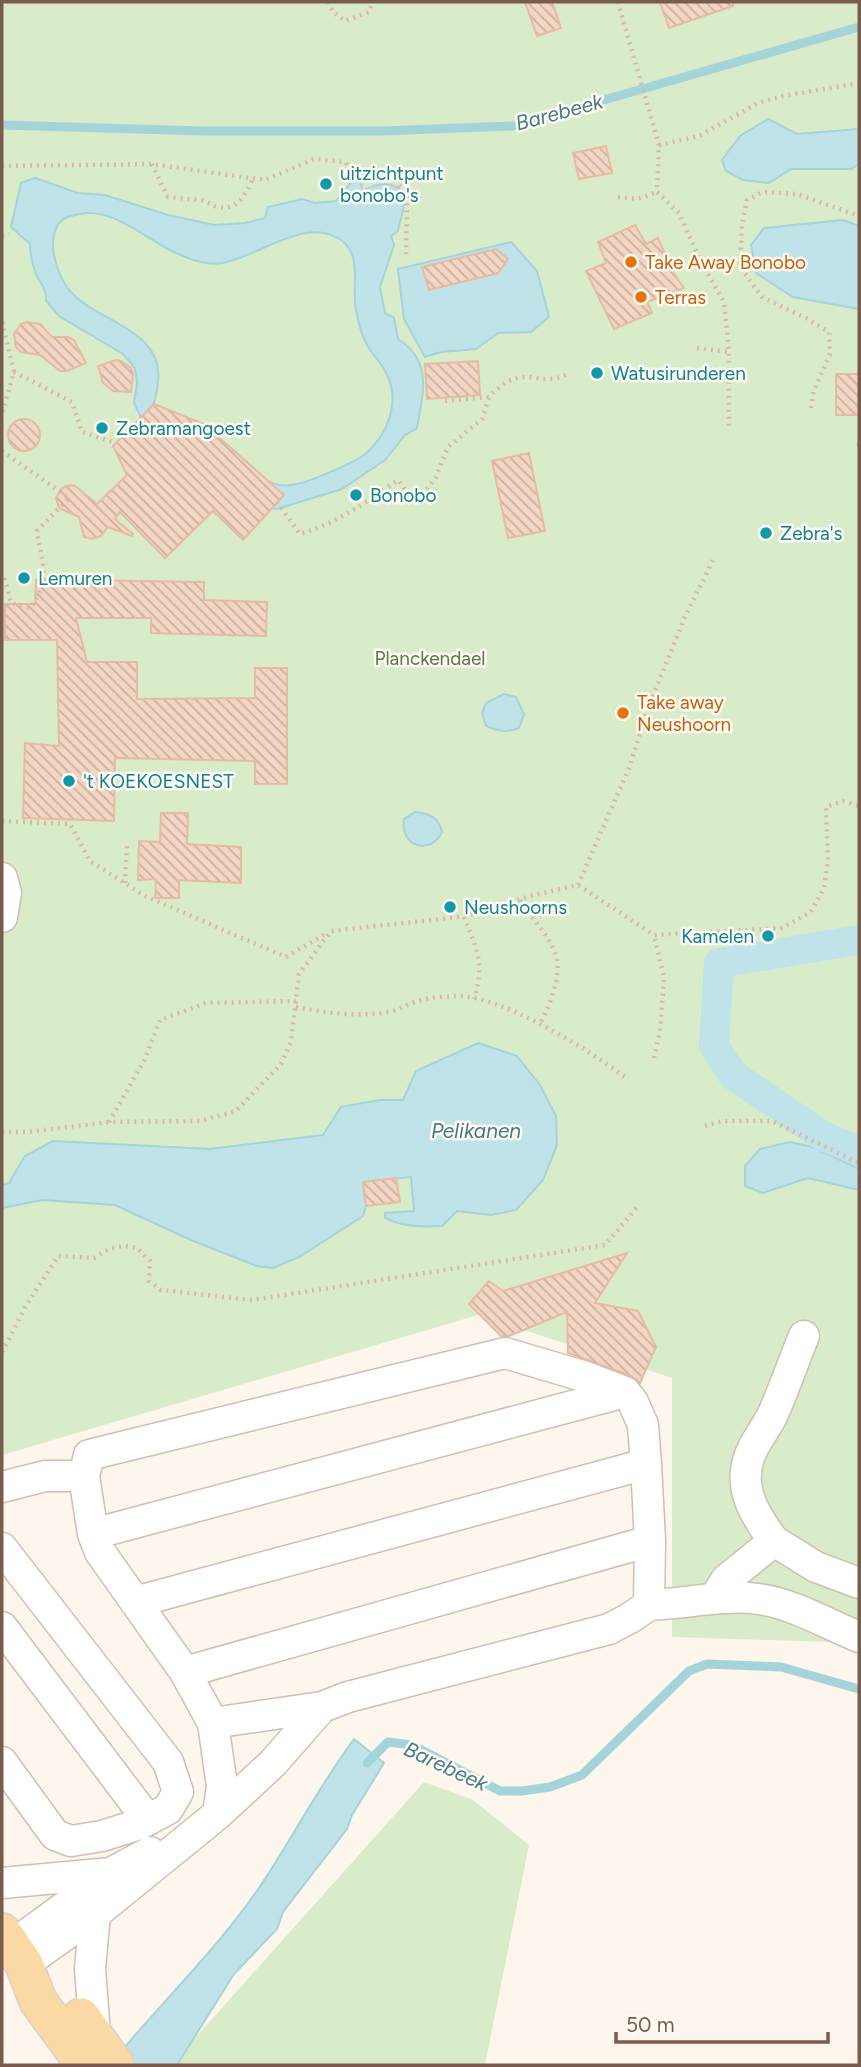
<svg xmlns="http://www.w3.org/2000/svg" width="861" height="2067" viewBox="0 0 861 2067" font-family="Figtree,sans-serif">
<defs>
<pattern id="building-back-hatch" width="6" height="6" patternUnits="userSpaceOnUse" patternTransform="scale(1.75)"><rect width="6" height="6" fill="#f3d5c3"/><path d="M-1 5l2 2M0 0l6 6M5-1l2 2" fill="none" stroke="#cab0a1"/></pattern>
</defs>
<rect width="100%" height="100%" fill="#fdf6ec"/>
<path fill="#d8ecc9" d="M2,2H859V1649L830,1642L672,1637V1378L478,1315L2,1455Z
M424,1782L473,1800L529,1845L485,2065H177L187,2047Z"/>
<path fill="#bfe3e8" stroke="#a5d3da" stroke-width="2" d="M768,119L797,134L859,129V164L851,169H791L769,183L743,180L726,171L722,160L740,136Z
M35,178L78,193L105,195L168,215L214,225L245,223L265,218L268,207L302,199L315,203L336,201L354,179L360,181L363,191C376,183 403,178 404,202C404,211 399,222 398,231L391,236L394,245L380,287L385,313L394,318L398,339C433,361 423,393 417,428L405,435L385,460L342,489L277,509L243,505L265,480C269,481 275,485 280,485C296,488 321,476 335,470C344,466 356,461 364,455C388,435 402,400 385,371C380,361 372,354 367,345C361,334 358,321 356,310C351,287 363,256 341,240C306,215 259,257 222,263C206,266 190,259 176,253C146,240 111,204 75,215C70,216 65,217 61,221C52,230 52,243 54,255C57,269 62,283 72,293C100,323 164,330 158,382C156,402 155,405 141,418L134,403L137,383L135,368L123,354L59,316L46,301C47,289 41,285 36,274C32,264 30,255 30,244L11,227L21,183Z
M843,220L859,226V309L793,297L756,273L751,245L764,228Z
M511,242L537,271L549,317L531,332L498,333L476,349L441,352L425,357L404,319L398,269Z
M504,694L516,697L524,714L519,728C507,733 498,731 486,726L482,713L486,703Z
M415,812C430,814 438,816 442,832C431,855 400,848 404,819Z
M478,1043L517,1056L540,1085L556,1116L557,1145L543,1180L516,1210L491,1215L457,1211L442,1226C421,1227 404,1227 385,1218V1213L414,1211L411,1177L363,1182L366,1206L363,1216L299,1257L273,1268L257,1266L191,1240L115,1205L42,1200L2,1208V1185L9,1183L25,1156L53,1141L210,1149L323,1135L341,1107L380,1100H403L416,1071Z
M790,1142L813,1147L859,1169V1190L808,1178L763,1193L745,1186V1166L760,1149Z
M354,1739L384,1763L352,1815L347,1829L283,1912L277,1929L234,1974L177,2065H136L124,2048C169,1995 220,1945 259,1888C292,1839 319,1786 354,1739Z"/>
<g fill="none" stroke-linecap="round" stroke-linejoin="round">
<path stroke="#a5d3da" stroke-width="9" d="M2,125L203,131H382L513,126L859,27
M367,1763L388,1742L412,1745L500,1791H522L550,1787L582,1775L689,1671L707,1664L781,1667L859,1689"/>
<path stroke="#bfe3e8" stroke-width="30" d="M859,940L719,963L714,1046L733,1075L823,1136L859,1151"/>
</g>
<path fill="url(#building-back-hatch)" stroke="#e6bba3" stroke-width="2" d="M525,2H552L561,28L537,36Z
M660,2H733V6L669,28Z
M606,146L612,173L579,179L573,153Z
M635,225L646,244L658,238L674,274L684,288L647,302L652,313L614,329L586,271L606,263L598,242Z
M496,249L508,259L498,273L429,290L422,267Z
M27,322L40,324L52,337H68L74,340L86,363L67,371H60L40,355L21,352L16,347L14,334L21,324Z
M116,360L121,361L131,368L133,374L131,392L113,391L103,383L98,366Z
M478,361L480,395L427,399L425,364Z
M836,374H859V415H836Z
M154,404L204,424L284,495L243,540L213,511L165,558L120,512L115,519L133,534L132,536L108,527L101,536L92,539L84,537L79,517L59,508L56,498L61,489L66,486L74,485L97,504L127,475L113,446Z
M8 435a16 16 0 1 1 32 0a16 16 0 1 1-32 0Z
M529,453L545,531L508,538L492,461Z
M65,577L66,580L204,582V600L267,602L266,636L151,633V618H76L87,662H137V699L255,698V668H287V784H255V761L115,758L114,821L23,818L25,743L59,746L57,640H5V604H35L36,580H57V578Z
M161,813H188L187,844L241,847V883L179,880V898H155L156,879L138,880L139,841L160,842Z
M396,1178L400,1202L366,1206L363,1182Z
M627,1253L595,1303L638,1311L656,1347L640,1383L631,1376L568,1353L567,1312L509,1336H501L469,1304L489,1281L503,1291Z"/>
<g fill="none" stroke-linecap="round" stroke-linejoin="round">
<g stroke="#d1beb0" stroke-width="33">
<path id="minor" d="M2,878L6,893L2,917
M2,1487L45,1476H84
M93,1534L625,1392
M774,1541C753,1513 735,1484 753,1448C759,1437 766,1427 772,1416C784,1390 793,1362 804,1336
M2,1548L168,1762L178,1792L168,1809L140,1824L102,1836L71,1841L55,1835L2,1762
M714,1599L726,1580L774,1541L816,1567L859,1583
M135,1602L646,1464
M649,1605C685,1604 722,1594 758,1599C792,1603 827,1624 859,1637
M2,1627L148,1820
M185,1672L650,1541
M213,1723L322,1707
M2,1883L111,1873
M11,1946L111,1873L150,1852
M24,1964L95,1914L218,1814L273,1763L322,1707L348,1697L609,1629L630,1618L649,1605L650,1541L646,1464L643,1425L633,1402L625,1392L586,1377L505,1353L89,1455L84,1476L93,1534L100,1552L185,1672L213,1723L222,1786L218,1814
M95,2035L90,1968L95,1914"/>
</g>
<g stroke="#dad1cd" stroke-width="40">
<path id="major" d="M2,1932L24,1964L38,2001L85,2065
M81,2017L115,2065"/>
</g>
<path stroke="#d9b8a5" stroke-width="4.5" stroke-dasharray="2 5" stroke-linecap="butt" d="M328,2L333,12L345,21L369,12L372,2
M618,2L659,145L657,192L679,213L701,262L724,302L729,352V427
M659,145L699,136L758,103L783,96L859,83
M152,164L167,196C179,199 190,199 201,200C207,201 211,205 217,207C238,211 246,194 253,178
M2,166L151,164L265,180L314,159L345,162C361,183 367,180 391,177L407,193L406,257
M618,197L638,199L657,192
M2,236L9,234
M2,322L14,372L2,413
M697,348L729,352
M14,372L72,402L82,432L116,443
M445,401L489,397C524,359 539,390 567,374
M811,408L814,390L830,354L829,332L806,318L762,297L740,267L742,224L747,200L763,192L797,194L859,216
M857,446L859,445
M2,451L69,498L37,531C41,563 53,578 30,608L11,603L4,576L2,575
M277,502L300,534C337,523 367,502 398,480L414,501L420,498L436,477L448,447L482,419L489,397
M2,821L70,824L90,861L145,896L286,957L327,933
M125,883L127,844
M578,885L629,768L648,708L684,619L715,556
M520,900C531,918 550,936 556,956C562,977 549,1007 539,1026
M464,917C477,949 485,964 474,999
M296,1007C326,1013 361,1018 392,1011C402,1009 411,1002 422,1000C431,997 443,997 454,996C498,993 591,1051 626,1078
M654,1058L660,1031L664,977L654,935
M109,1122L144,1061L160,1020L206,1003L296,1001
M705,1126L723,1121H772L859,1163
M2,1132H28L109,1122L200,1121L236,1111L281,1064L291,1042L299,974L331,931L467,916L534,895L578,885L654,935L782,928L811,912L824,888L828,861L826,807L843,801L859,806
M2,1352L26,1306L58,1256L94,1258L109,1249L125,1246L137,1248L150,1261L149,1281L161,1290L252,1300L605,1245L639,1205"/>
<use href="#minor" stroke="#fff" stroke-width="30"/>
<use href="#major" stroke="#fbd9a5" stroke-width="37"/>
</g>
<g fill="#0f9aa8" stroke="#fffaf3" stroke-width="2.5">
<circle cx="326" cy="184" r="7"/>
<circle cx="597" cy="373" r="7"/>
<circle cx="102" cy="428" r="7"/>
<circle cx="356" cy="495" r="7"/>
<circle cx="766" cy="533" r="7"/>
<circle cx="24" cy="578" r="7"/>
<circle cx="69" cy="781" r="7"/>
<circle cx="450" cy="907" r="7"/>
<circle cx="768" cy="936" r="7"/>
</g>
<g fill="#e8710a" stroke="#fffaf3" stroke-width="2.5">
<circle cx="631" cy="262" r="7"/>
<circle cx="641" cy="297" r="7"/>
<circle cx="623" cy="713" r="7"/>
</g>
<g text-anchor="middle" dominant-baseline="central" stroke-width="5" stroke-linejoin="round" paint-order="stroke">
<g font-size="19" fill="#0d838f" stroke="#fffaf3" text-anchor="start">
<text x="340" y="173">uitzichtpunt<tspan x="340" dy="22">bonobo's</tspan></text>
<text x="611" y="373">Watusirunderen</text>
<text x="116" y="428">Zebramangoest</text>
<text x="370" y="495">Bonobo</text>
<text x="780" y="533">Zebra's</text>
<text x="38" y="578">Lemuren</text>
<text x="83" y="781">'t KOEKOESNEST</text>
<text x="464" y="907">Neushoorns</text>
<text x="754" y="936" text-anchor="end">Kamelen</text>
</g>
<g font-size="19" fill="#c56008" stroke="#fffaf3" text-anchor="start">
<text x="645" y="262">Take Away Bonobo</text>
<text x="655" y="297">Terras</text>
<text x="637" y="702">Take away<tspan x="637" dy="22">Neushoorn</tspan></text>
</g>
<g font-size="19" fill="#537a41" stroke="#fffaf3">
<text x="430" y="658">Planckendael</text>
</g>
<g font-size="21" font-style="italic" fill="#437c86" stroke="#fffaf3">
<text transform="translate(559 112) rotate(-15)">Barebeek</text>
<text x="476" y="1130">Pelikanen</text>
<text transform="translate(446 1766) rotate(25)">Barebeek</text>
</g>
</g>
<rect width="861" height="2067" fill="none" stroke="#7a5c4d" stroke-width="7"/>
<path d="M616 2032v10h212v-10" fill="none" stroke="#7a5c4d" stroke-width="3.5"/>
<text x="626" y="2032" font-size="21" fill="#7a5c4d" stroke="#fffaf3" stroke-width="5" paint-order="stroke">50 m</text>
</svg>
